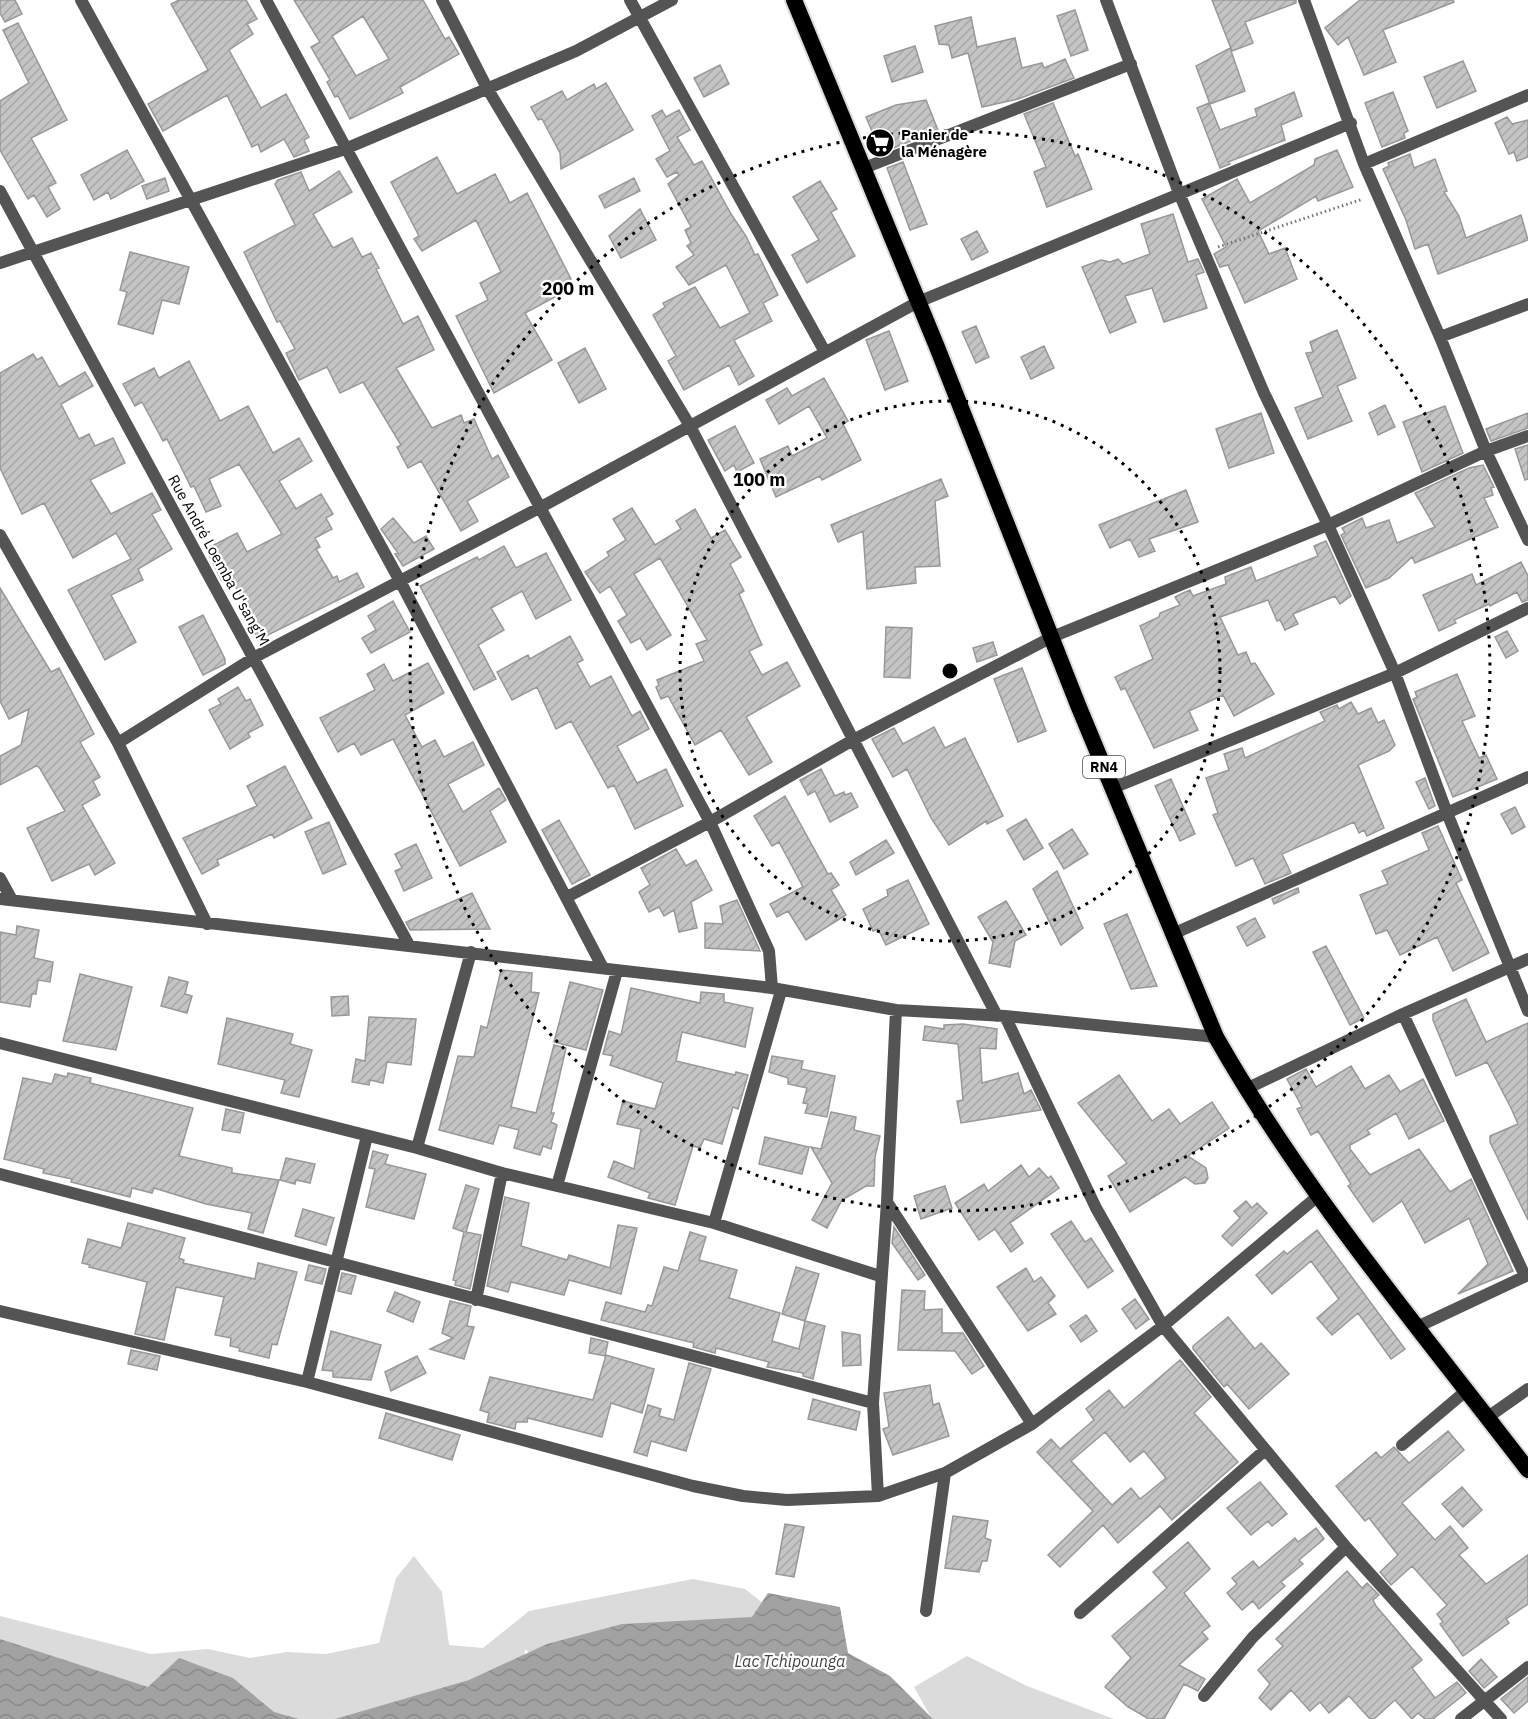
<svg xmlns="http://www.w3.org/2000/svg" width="1528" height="1719" viewBox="0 0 1528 1719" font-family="'IBM Plex Sans',sans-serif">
<defs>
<pattern id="water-waves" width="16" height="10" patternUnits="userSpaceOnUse" patternTransform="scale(1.5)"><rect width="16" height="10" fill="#a2a2a2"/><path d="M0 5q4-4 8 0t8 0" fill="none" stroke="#8a8a8a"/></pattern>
<pattern id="building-hatch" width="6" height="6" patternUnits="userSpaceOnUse" patternTransform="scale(1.5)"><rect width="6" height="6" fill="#c4c4c4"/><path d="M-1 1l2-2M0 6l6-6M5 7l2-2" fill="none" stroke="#a7a7a7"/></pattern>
</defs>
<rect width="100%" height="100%" fill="#fff"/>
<path fill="#dbdbdb" d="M414,1556L442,1592L449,1645L483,1648L529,1611L693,1579L745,1589L768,1607L759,1632L622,1633L604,1629L552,1673L525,1649L523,1671L391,1719H264L149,1700L0,1657V1616L151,1654L208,1649L250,1658L287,1652L326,1654L379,1643L396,1578Z
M967,1656L1027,1686L1114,1719H932L914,1687Z"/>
<path fill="url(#water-waves)" d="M768,1593L840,1607L848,1653L890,1676L933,1719H335L469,1680L547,1644L622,1624L752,1617Z
M0,1639L148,1687L179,1658L233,1678L274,1712L299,1719H0Z"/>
<path fill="url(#building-hatch)" stroke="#989898" stroke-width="1.5" fill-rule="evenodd" d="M0,0H15L22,14L5,22L0,13Z
M179,0H246L257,19L247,24L253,34L229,50L261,108L286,94L309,137L304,140L309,151L294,157L284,139L261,152L258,144L252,147L227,95L163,131L148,104L208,70L171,4Z
M294,0H423L445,39L449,37L459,54L400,87L403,93L350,119L338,96L335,97L327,82L330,80L311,47L320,42ZM363,16L389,59L356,76L332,36Z
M1212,0H1296V3L1245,22L1253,43L1232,51Z
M1360,0H1453L1454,2L1383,30L1396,62L1364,75L1348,37L1338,45L1325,28Z
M1075,10L1088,50L1071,56L1057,16Z
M971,17L977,47L1015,38L1022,68L1042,63L1044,68L1065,59L1074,78L1018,99L982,107L968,53L952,58L949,45L939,44L935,26Z
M18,23L67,120L31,138L56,183L48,187L60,209L47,217L34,195L28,199L0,150V101L29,83L3,30Z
M915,46L923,72L892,82L884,56Z
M1230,48L1245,91L1210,104L1196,66Z
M1463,61L1476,91L1437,108L1424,77Z
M720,65L729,84L704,97L694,78Z
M606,83L633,130L561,169L560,153L542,119L538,120L531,107L562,91L567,100L594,84L596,89Z
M1294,92L1302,116L1281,125L1285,140L1228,162L1230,164L1220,168L1197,108L1209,103L1220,130L1257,116L1255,109Z
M1393,92L1408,131L1404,133L1405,138L1382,147L1365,103Z
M926,100L938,130L881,153L866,117L896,105Z
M1053,103L1075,156L1078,154L1092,189L1047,207L1034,172L1046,167L1024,114Z
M662,110L666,117L679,110L690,130L677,137L694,165L702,161L731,214L746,236L755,255L758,254L778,295L763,303L772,321L734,340L754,376L739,385L729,365L684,390L668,361L676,356L653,315L665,307L663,303L695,287L720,328L750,313L726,265L689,285L676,267L694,255L687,246L691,243L685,230L691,227L668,184L679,175L677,172L667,177L656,159L670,151L652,116Z
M1507,117L1512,124L1528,120V157L1517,161L1514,152L1509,154L1495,123Z
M127,150L144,181L111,199L108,192L94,200L81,175Z
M1337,150L1353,187L1318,201L1316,196L1258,231L1269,254L1285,248L1297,279L1245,303L1228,265L1220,267L1214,254L1226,247L1202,199L1237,179L1250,203L1314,165L1315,159Z
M1410,154L1414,168L1435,159L1447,191L1444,192L1459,216L1466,238L1521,215L1528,240L1438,274L1428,244L1415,249L1406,220L1383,169L1389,166L1388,163Z
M437,157L457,194L495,174L510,203L527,193L571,279L566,282L570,289L525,313L552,360L494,393L456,316L488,300L480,283L501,272L476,220L422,251L414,239L419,236L391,182Z
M903,162L927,224L910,230L887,168Z
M339,171L352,192L313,214L333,248L352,238L362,257L371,253L379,268L376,269L403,324L418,316L434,350L396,368L432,428L461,415L464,423L474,419L492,459L498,455L509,477L467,501L478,521L461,531L421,461L408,468L397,447L401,445L363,382L340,393L327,367L299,380L286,353L295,349L280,321L277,322L244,252L295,225L275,184L278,180L301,172L309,191Z
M165,178L169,191L147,199L142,186Z
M634,178L640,191L605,208L599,196Z
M820,181L837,209L831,212L855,256L807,283L792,255L819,240L793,197Z
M640,209L656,240L621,258L609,236Z
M1173,214L1188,262L1198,259L1204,272L1196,275L1207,308L1164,322L1152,288L1125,296L1136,322L1110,333L1082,267L1101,260L1110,262L1118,259L1123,264L1150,254L1141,224Z
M977,231L988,252L972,260L961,239Z
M130,252L189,267L179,304L162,300L153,334L118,324L127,292L120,290Z
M976,326L989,357L976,363L962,332Z
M1337,330L1356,378L1337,386L1352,421L1308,439L1295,408L1323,397L1306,353L1313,352L1310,342Z
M889,331L908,381L885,390L866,340Z
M1044,346L1054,368L1031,379L1021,357Z
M585,348L606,389L579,403L558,363Z
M33,354L37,360L42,357L59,387L85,372L93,386L61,404L79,439L89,434L95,446L113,438L125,463L90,480L111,514L152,493L161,510L152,514L172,549L138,569L143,580L111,595L136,642L105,660L68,590L131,559L116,533L73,558L44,503L22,514L0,468V373Z
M189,361L220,421L248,406L273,453L299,438L312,461L279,481L296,509L321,494L333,514L326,518L332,529L315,538L320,547L316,549L333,578L337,576L339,582L357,573L364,587L258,640L248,619L251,617L230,576L222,581L206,549L237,533L247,552L282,534L239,464L209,479L221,506L206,512L194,486L191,487L167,439L163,441L142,402L135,406L123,384L154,368L159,378Z
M824,378L848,421L843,424L861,460L822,480L820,476L776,497L760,459L788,446L792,456L827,438L809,406L779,424L766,400L787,388L792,396Z
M1385,405L1395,427L1378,435L1369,413Z
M1445,406L1463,453L1422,472L1403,422Z
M1261,413L1274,453L1229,468L1216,429Z
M1528,413V428L1491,441L1486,429Z
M735,426L754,463L737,472L734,465L725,471L708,440Z
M1528,445V479L1525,480L1515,449Z
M1483,465L1494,487L1491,488L1493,495L1484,498L1498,527L1415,563L1412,557L1389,578L1366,588L1341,535L1345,533L1342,528L1362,518L1366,528L1389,520L1397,543L1435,527L1415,493L1469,468Z
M941,479L948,496L935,501L940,566L915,567L916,583L867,589L863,531L838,542L831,525Z
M1186,490L1198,522L1149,539L1155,551L1139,557L1130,539L1110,548L1099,525Z
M632,508L655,545L681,529L676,521L695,509L711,538L725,530L741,557L730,564L744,591L739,594L762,645L749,651L762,675L787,662L800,686L746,717L772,762L749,775L721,730L695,745L668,696L661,699L656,687L659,685L657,680L704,661L696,644L707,640L660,558L634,574L671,635L647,650L640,638L631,643L618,621L627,615L610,586L600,593L585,572L609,556L607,552L626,540L613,519Z
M393,518L414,543L426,536L434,549L403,566L395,554L398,553L381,529Z
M1326,541L1351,596L1340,604L1335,596L1293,614L1298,624L1285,630L1280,620L1277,621L1268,600L1220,617L1238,655L1246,652L1251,664L1255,663L1274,694L1234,716L1223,695L1189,711L1198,730L1154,748L1125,688L1121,690L1115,677L1153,659L1140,626L1159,617L1160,613L1180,605L1175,597L1183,593L1190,590L1193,596L1226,584L1225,577L1251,567L1256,581L1318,556L1314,546Z
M504,546L516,568L546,553L571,600L536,619L522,591L491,608L504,630L478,645L496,679L474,690L420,586L477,557L479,560Z
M1521,562L1528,576V600L1522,602L1517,592L1490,606L1489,604L1454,620L1456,623L1439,631L1423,595L1472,574L1476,585Z
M0,588L51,672L59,668L94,734L80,742L100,777L93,781L100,795L82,805L115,863L95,875L89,864L52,881L27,828L65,811L39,767L36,766L0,785V756L21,745L29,709L9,719L0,701Z
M393,601L410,632L371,653L362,638L376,630L368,616Z
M203,615L225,659V664L203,675L179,627Z
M886,627L912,628L910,678L884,677Z
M1507,631L1518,651L1506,658L1495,637Z
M570,636L583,660L577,663L590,687L611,676L632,716L640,711L649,729L617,746L637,783L666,769L683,806L635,829L614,785L608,788L571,721L556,729L537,687L512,700L497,672L528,655L530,659Z
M993,642L997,655L977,662L973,648Z
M428,663L444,693L405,715L422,747L435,740L444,757L473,742L484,765L448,784L463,812L499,788L506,800L490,811L506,842L460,866L393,739L361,755L354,743L338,752L320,718L375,690L367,674L384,664L393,681Z
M1022,668L1046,731L1018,742L994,679Z
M1457,674L1475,716L1462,721L1479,758L1486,755L1497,779L1453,797L1413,699L1417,697L1415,692Z
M238,687L246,701L250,699L263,725L248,733L250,737L230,749L209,710L221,704L218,699Z
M1351,702L1358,714L1371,708L1378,723L1384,720L1395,745L1389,751L1358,765L1384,828L1367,836L1364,830L1359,833L1354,822L1282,854L1291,873L1265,884L1253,858L1236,866L1213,815L1218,813L1206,778L1229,770L1224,754L1242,748L1245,758L1325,721L1320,712L1337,705L1339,709Z
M934,727L945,748L965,738L1003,816L987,824L986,821L949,845L931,818L907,769L893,777L872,739L894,728L903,744Z
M285,766L312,818L274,838L272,834L217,860L219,865L202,874L183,838L257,806L247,786Z
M821,769L835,796L844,792L845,795L851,793L858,807L830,822L815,791L808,795L800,780Z
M1425,778L1435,806L1429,809L1416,782Z
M1171,779L1195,834L1180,841L1155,786Z
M785,796L828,874L831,873L839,885L831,890L846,915L806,940L788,911L777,917L770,904L803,887L779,842L772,846L754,816Z
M1515,807L1525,827L1512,834L1501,814Z
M1026,819L1043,848L1024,860L1007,830Z
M559,820L590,875L572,884L542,830Z
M329,822L346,864L323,874L305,832Z
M1438,826L1462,880L1456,883L1489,953L1453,971L1437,937L1400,955L1387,930L1376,934L1360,895L1388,884L1382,871L1429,850L1422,833Z
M1072,829L1088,854L1064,869L1049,844Z
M886,840L894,853L856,875L850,862Z
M416,844L432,878L404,891L395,871L402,868L395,854Z
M676,849L686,866L696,860L712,890L691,902L697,928L679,932L674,910L664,916L659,907L649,912L639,892L650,885L641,868Z
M1057,871L1083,928L1061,945L1033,889Z
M908,880L929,924L886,945L878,929L873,931L863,909L888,896L887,890Z
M1298,888L1299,892L1274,904L1272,899Z
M472,893L490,929L410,930L406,922Z
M737,900L760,951L705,948V923L723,924L720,906Z
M1006,901L1026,935L1015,941L1010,967L989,963L993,942L978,917Z
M1127,914L1157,986L1131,989L1104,924Z
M1255,918L1265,937L1247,946L1237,927Z
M17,926L39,930L34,958L53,962L50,982L38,980L36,994H32L30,1007L0,1002V932L16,935Z
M1326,946L1364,1018L1350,1025L1313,952Z
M501,970L532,973L531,992L539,993L511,1107L536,1113L554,1045L566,1048L551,1113H554L551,1122L557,1125L551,1149L543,1146L540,1155L514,1148L519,1130L499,1125L493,1144L439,1130L458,1056L474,1057L481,1026L487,1028Z
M80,974L132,987L116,1050L63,1041Z
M169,977L188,982L185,994L192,996L187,1013L161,1006Z
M570,982L603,990L586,1050L554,1042Z
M631,988L700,1003L701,992L724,994V1002L753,1008L745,1047L682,1032L676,1061L735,1075L736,1072L748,1075L738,1109L733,1107L722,1144L704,1139L700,1148L693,1146L675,1205L648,1198L650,1193L608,1177L614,1161L634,1169L641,1129L617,1124L623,1101L655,1109L663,1083L610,1065L613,1056L603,1054L609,1031L621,1035Z
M348,996L349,1015L332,1016L331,997Z
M1466,999L1486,1042L1528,1023V1220L1490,1142V1136L1518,1124L1511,1108L1487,1062L1456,1076L1433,1020V1014Z
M369,1017L416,1019L411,1065L387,1062L383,1083L370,1080L369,1085L352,1082L356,1059L365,1061Z
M227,1018L293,1034L290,1044L312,1050L299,1097L281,1093L285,1080L218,1064Z
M963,1024L997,1029L996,1049L980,1048L982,1083L1018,1073L1024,1094L1031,1090L1041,1110L961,1123L957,1101L963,1100L958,1044L923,1040L925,1026L944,1029V1025Z
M772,1056L803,1061L801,1069L835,1076L827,1117L805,1113L808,1104L803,1103L807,1088L788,1084V1078L769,1072Z
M1351,1066L1365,1089L1389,1075L1400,1092L1423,1079L1444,1121L1409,1139L1396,1113L1367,1130L1370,1134L1350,1145V1149L1370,1175L1419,1149L1450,1192L1471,1179L1513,1271L1458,1294L1488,1264L1469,1218L1425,1243L1402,1201L1373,1222L1348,1186L1351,1184L1318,1131L1311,1135L1297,1109L1302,1107L1287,1079L1306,1069L1316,1087Z
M68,1073L91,1078L90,1083L193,1108L179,1156L232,1168V1173L279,1180L263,1233L248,1229L252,1213L206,1204L154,1188L152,1193L132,1188L130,1197L71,1182L72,1179L43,1173L44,1169L4,1159L23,1078L52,1084L55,1074L67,1077Z
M1119,1075L1152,1121L1169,1109L1180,1124L1212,1102L1229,1128L1188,1156L1206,1168L1208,1178L1205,1183L1195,1184L1185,1177L1130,1212L1108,1176L1127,1163L1078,1103Z
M226,1109L244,1113L240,1133L222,1130Z
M831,1112L856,1117L854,1130L880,1136L875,1157L874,1186H866L842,1200L827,1228L812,1220L832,1183L811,1147L821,1149Z
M765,1137L809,1147L802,1174L759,1164Z
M373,1151L388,1155L385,1164L426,1174L414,1219L366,1207L375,1169L369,1168Z
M286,1158L315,1164L310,1183L296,1180L295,1184L280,1180Z
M1021,1165L1029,1177L1039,1168L1048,1178L1051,1176L1059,1188L1010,1223L1023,1243L1011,1252L995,1229L979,1240L955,1203L984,1184L988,1191Z
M466,1185L479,1189L466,1232L481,1235L470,1289L455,1285L456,1281L453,1280L464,1232L453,1228Z
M945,1186L952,1208L921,1219L914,1196Z
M505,1197L529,1203L521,1246L567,1260L569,1255L610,1268L618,1225L637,1228L621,1294L569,1280L564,1295L511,1282L508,1292L487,1286Z
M1246,1201L1252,1208L1257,1203L1267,1213L1232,1246L1222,1236L1240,1218L1234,1211Z
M303,1209L334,1218L326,1245L295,1236Z
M1071,1221L1085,1242L1091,1238L1113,1271L1088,1288L1051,1234Z
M128,1223L185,1238L179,1258L184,1260L183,1263L255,1279L258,1263L297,1272L277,1345L272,1344L269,1358L239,1351L240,1348L230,1346L231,1338L215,1335L224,1297L176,1287L164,1340L135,1334L147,1282L89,1267L90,1265L82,1263L88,1239L121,1248Z
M894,1227L925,1275L918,1280L892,1243Z
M1317,1230L1405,1349L1391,1359L1358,1313L1332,1335L1317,1318L1339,1299L1311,1261L1272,1294L1256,1275L1284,1251L1287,1254Z
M690,1232L706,1237L699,1260L737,1270L729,1298L780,1313L772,1341L799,1349L805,1321L825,1326L813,1379L803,1376V1373L767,1367L769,1362L716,1348L715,1353L693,1347L694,1343L601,1320L606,1302L645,1312L648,1305L652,1306L664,1267L678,1271Z
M309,1265L326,1269L322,1284L305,1280Z
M796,1267L819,1274L805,1321L782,1314Z
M1026,1268L1034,1282L1041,1277L1055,1296L1048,1303L1056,1314L1028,1331L997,1287Z
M342,1273L356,1276L351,1294L338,1291Z
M902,1290L925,1291L924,1310L942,1309V1333H963L984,1366L972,1374L955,1351L898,1350Z
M395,1292L420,1302L413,1322L387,1311Z
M1135,1299L1149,1319L1136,1329L1122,1309Z
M450,1301L471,1306L467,1326L474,1327L464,1359L430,1349L453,1338L442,1333Z
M1086,1315L1097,1331L1081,1342L1070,1326Z
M1228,1317L1255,1349L1261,1343L1289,1374L1249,1409L1227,1384L1224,1387L1193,1349V1346Z
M331,1331L381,1345L371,1380L333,1377V1371L322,1370Z
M842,1332L860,1335L861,1365L843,1366Z
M591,1338L608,1342L605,1356L589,1353Z
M131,1350L160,1356L157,1370L128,1364Z
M606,1355L654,1369L642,1413L611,1403L602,1437L528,1418L527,1422H516L515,1429L487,1422L489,1413L480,1410L490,1377L593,1400Z
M417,1356L426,1373L391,1391L385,1372Z
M1180,1360L1211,1397L1194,1413L1238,1462L1172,1520L1160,1506L1118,1543L1103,1525L1060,1567L1048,1555L1093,1511L1037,1452L1051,1439L1060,1449L1094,1420L1086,1409L1109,1390L1124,1408ZM1105,1432L1130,1462L1144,1451L1166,1478L1140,1499L1131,1488L1112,1505L1071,1461Z
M689,1363L711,1369L686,1451L651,1441L647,1456L634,1452L648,1405L661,1409L659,1416L674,1420Z
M930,1385L933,1405L939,1403L949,1436L893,1455L883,1429L889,1427L884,1393Z
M813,1399L860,1412L856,1430L808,1419Z
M386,1413L460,1435L452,1460L379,1438Z
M1448,1431L1464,1450L1402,1503L1435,1540L1450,1526L1468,1548L1459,1555L1486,1584L1528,1555V1604L1506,1619L1509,1623L1463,1656L1440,1624L1443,1622L1437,1614L1447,1605L1412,1566L1391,1585L1380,1572L1398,1555L1369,1518L1365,1521L1336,1486L1376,1452L1381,1458L1394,1447L1409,1463Z
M1260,1482L1287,1514L1272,1526L1268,1521L1251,1535L1227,1508Z
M1462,1487L1482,1510L1463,1527L1442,1504Z
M953,1516L988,1521L985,1538L991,1540L987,1561H982L979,1572L945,1568Z
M785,1524L804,1527L794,1577L776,1574Z
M1316,1528L1324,1539L1299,1560L1303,1564L1281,1582L1285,1586L1259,1609L1253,1601L1242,1610L1227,1593L1237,1584L1232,1578L1253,1561L1259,1568L1295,1538L1298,1542Z
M1188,1542L1210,1569L1184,1593L1210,1626L1202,1632L1208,1639L1179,1665L1205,1679L1198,1691L1184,1684L1164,1719H1149L1128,1707L1105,1687L1131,1658L1112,1636L1167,1588L1153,1572Z
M1347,1571L1362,1588L1367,1583L1379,1595L1373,1600L1376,1606L1422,1660L1412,1668L1435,1698L1457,1682L1466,1693L1433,1719H1425L1418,1713L1412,1719L1395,1700L1374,1719H1370L1349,1696L1329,1713L1320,1702L1310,1711L1291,1690L1271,1710L1259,1698L1270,1684L1258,1670L1283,1646L1276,1639Z
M1481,1659L1497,1677L1484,1688L1469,1671Z
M1528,1677V1701L1514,1713L1501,1699Z"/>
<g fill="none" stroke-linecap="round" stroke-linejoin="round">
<g stroke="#dbdbdb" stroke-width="20">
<path id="trunk" d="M794,0L937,347L1078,705L1216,1037C1304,1192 1420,1329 1528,1470"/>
</g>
<path stroke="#767676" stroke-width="3" stroke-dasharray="1.5 3" stroke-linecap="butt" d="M1218,247L1363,199"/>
<path stroke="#545454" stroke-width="12" d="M81,0L400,581L603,968
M266,0L710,822L769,951L772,988
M442,0L487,88L690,426L997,1016
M630,0L825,352
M1106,0L1179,193L1264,393L1328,525L1395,673L1447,813L1528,1011
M1304,0L1364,164L1440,337L1486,451L1528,540
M1364,164L1528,95
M864,168L1131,64
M0,191L409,945
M0,263L345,149L576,51L672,0
M1440,337L1528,304
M0,535L118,743L207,924
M118,743L255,657L541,507L918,302L1351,123
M1113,788L1395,673L1528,608
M0,878L12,900
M567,897L710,822L853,740L1052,637L1328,525L1486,451L1528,436
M0,899L772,988L896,1010L1005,1016L1216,1037
M1175,933L1528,777
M1403,1014L1525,1276
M1005,1016L1096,1208L1163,1326L1346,1547L1501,1719
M0,1043L417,1148L502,1173L714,1223L880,1276
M1246,1089L1403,1014L1528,959
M417,1148L471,952
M0,1174L873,1403
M557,1186L617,971
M887,1202L1032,1424
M714,1223L781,991
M476,1300L502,1173
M0,1311L307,1382L693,1486L743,1496L787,1500L878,1496L945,1473L1032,1424L1163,1326L1318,1196
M1417,1327L1528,1275
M307,1382L367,1136
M1488,1417L1528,1389
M1402,1445L1467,1390
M878,1496L873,1403L887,1202L896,1010
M926,1611L945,1473
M1080,1613L1264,1451
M1204,1696L1253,1637L1346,1547
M1461,1719L1528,1667"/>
<use href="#trunk" stroke="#000" stroke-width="16"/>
</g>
<g fill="none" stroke="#000" stroke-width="3" stroke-dasharray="3 6">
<circle cx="950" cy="671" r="270"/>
<circle cx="950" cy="671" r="540"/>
</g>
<defs>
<g id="supermarket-disc" transform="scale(1.5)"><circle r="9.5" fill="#000" stroke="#fff"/><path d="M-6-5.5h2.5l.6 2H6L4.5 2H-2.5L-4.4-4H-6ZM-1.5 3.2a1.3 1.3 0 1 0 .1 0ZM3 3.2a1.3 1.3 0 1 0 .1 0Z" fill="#fff"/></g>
</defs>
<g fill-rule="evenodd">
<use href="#supermarket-disc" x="880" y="143"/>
</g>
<g text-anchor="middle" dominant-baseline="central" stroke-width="4.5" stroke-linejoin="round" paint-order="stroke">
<rect fill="#fff" stroke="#4c4c4c" stroke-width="1.5" x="1083" y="756" width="42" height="22" rx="4.5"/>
<g font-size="14" font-weight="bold" fill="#000">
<text x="1104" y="767">RN4</text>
</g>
<g font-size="15" font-weight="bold" fill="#000" stroke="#fff" text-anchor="start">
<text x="901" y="134">Panier de<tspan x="901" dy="17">la Ménagère</tspan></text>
</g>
<g font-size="15" fill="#000" stroke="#fff">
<text transform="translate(219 560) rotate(61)">Rue André Loemba U'sang'M</text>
</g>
<g font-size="16" font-style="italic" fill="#434343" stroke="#fff">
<text x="790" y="1661">Lac Tchipounga</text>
</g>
</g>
<circle cx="950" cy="671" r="9" fill="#000" stroke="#fff" stroke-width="3"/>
<g font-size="18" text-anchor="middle" font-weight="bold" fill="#000" stroke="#fff" stroke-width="4.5" stroke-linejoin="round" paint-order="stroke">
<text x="568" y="295">200 m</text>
<text x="759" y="486">100 m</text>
</g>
</svg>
